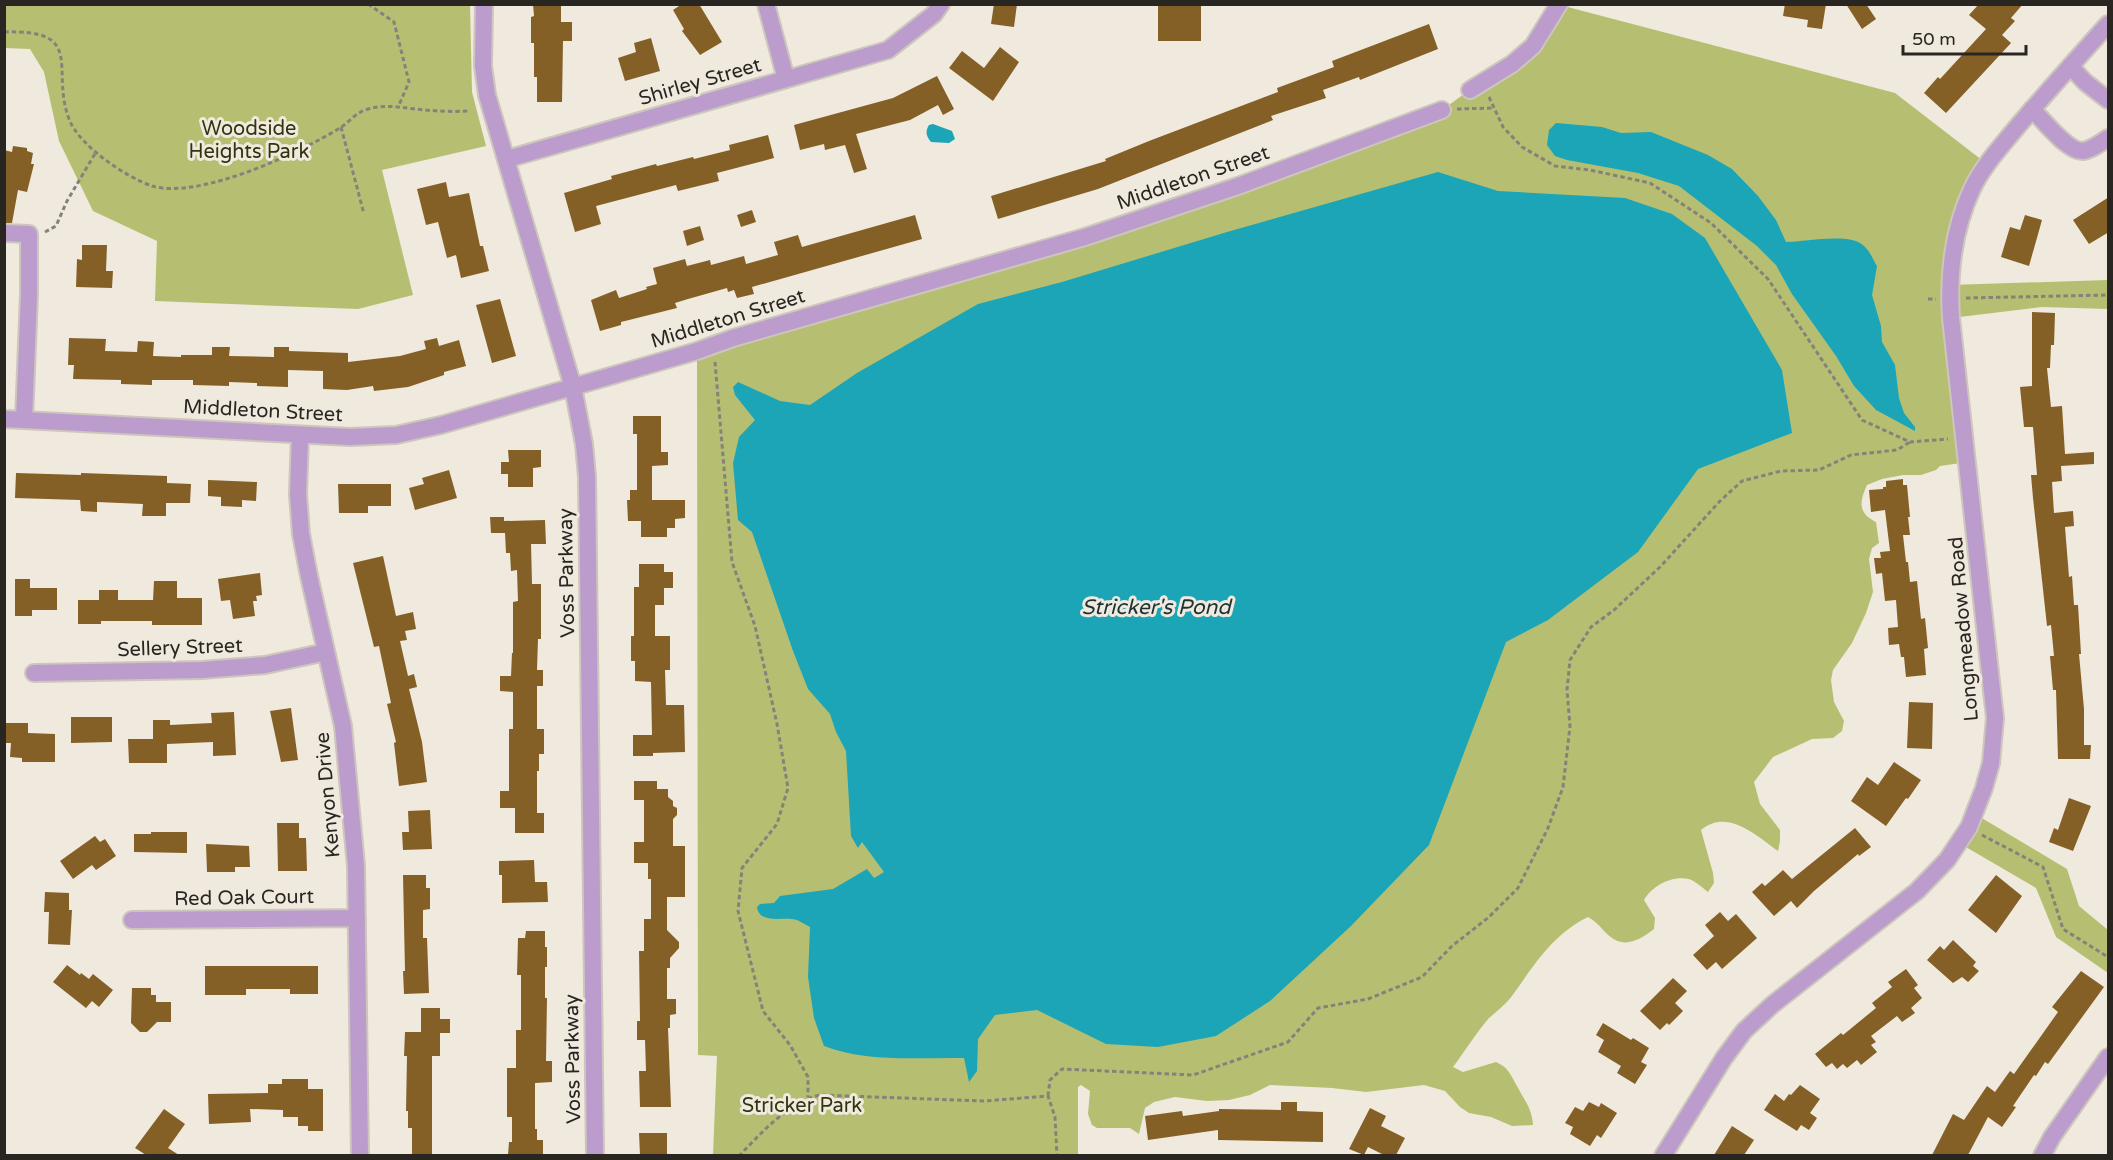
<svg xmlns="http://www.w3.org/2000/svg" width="2113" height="1160" viewBox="0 0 2113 1160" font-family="'Varela Round',sans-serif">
<rect width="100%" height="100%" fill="#f0e9de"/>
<path fill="#b6bf71" d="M5,5H470L472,92L486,146L382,170L413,295L358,309L155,301L157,241L93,211L59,141L44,72L30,49L5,48Z
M1560,5L1895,93L1987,164L1972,188L1950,285L2108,280V309L2042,307L1951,318L1968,462L1940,466L1936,470L1921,475H1903L1882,479L1867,485C1859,502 1858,513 1876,522L1879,543L1872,548L1869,559L1873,592L1866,613L1852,643L1833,670L1831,680L1834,702L1844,721L1842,731L1833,738L1812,739L1773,757L1754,782L1760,804L1780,830V841L1778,851C1756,835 1727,808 1701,830L1713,873L1714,883L1708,892C1703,888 1695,881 1689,879C1671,875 1652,886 1644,900L1655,918L1654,929C1638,941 1623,950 1606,933C1600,927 1597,922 1588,917C1552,935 1535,964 1512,996C1505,1005 1497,1011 1489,1018C1476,1033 1465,1051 1453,1067L1463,1072L1496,1062C1509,1068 1510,1074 1517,1086C1524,1100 1532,1108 1533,1125L1512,1126L1491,1117L1469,1113L1460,1107L1445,1091L1424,1085L1366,1092L1332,1088L1270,1085L1250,1095L1229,1100L1207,1101L1175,1097L1154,1102L1145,1108L1139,1134L1130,1128H1097L1092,1125L1088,1114L1090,1091L1081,1085L1078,1087V1155H713L717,1056L698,1055L697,351L1085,237L1442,110L1482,81L1512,64Z
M1975,814L2067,869L2079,906L2108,930V973L2056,937L2036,888L1959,843Z"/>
<path fill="#1ba5b7" d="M1556,123L1602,127L1621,133L1651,132L1708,155L1732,169L1758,196L1776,220L1786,242C1806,242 1850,232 1864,246C1870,251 1873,260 1877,266L1872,295L1881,326L1882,342L1895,365L1899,398L1904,413L1915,427V431L1876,410L1854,386L1836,356L1792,294L1776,265L1757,246L1679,186L1638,173L1567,160L1555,156L1547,145L1549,130Z
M933,124L952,131L955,139L949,143L931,142C926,136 925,132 929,125Z
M1438,172L1498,191L1625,198L1672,214L1705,238L1782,370L1792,433L1698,469L1638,552L1548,620L1506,642L1429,845L1351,926L1270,1001L1216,1036L1158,1047L1106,1044L1037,1010L995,1015L978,1039L977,1071L969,1082L964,1058C918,1057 867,1063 824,1046L814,1018L808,977L810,927C804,924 798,919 791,919C779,918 759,923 757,907L760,904L774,903L780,896L833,889L867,869L874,878L884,872L862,842L858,848L851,836L846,751L836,732L830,714L808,689L793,651L752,532L738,520L733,463L739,437L755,420L735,395L733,387L738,382L780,401L810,405L857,373L978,304L1062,282L1227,232Z"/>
<path fill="#846026" d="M533,4H561V22H572V41H563L562,102H537V77H534V43H531V17L534,16Z
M682,4H699L722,42L700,55L682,31L684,29L673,10Z
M994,4H1017L1014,27L991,24Z
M1158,4H1201V41H1158Z
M1785,4H1826L1822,29L1807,27L1808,20L1783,16Z
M1846,4H1866L1876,19L1862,29Z
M1979,4H2023L2011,18L2015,21L2002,35L2011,43L1946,113L1924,93L1938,77L1940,79L1986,29L1969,15Z
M1429,24L1438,49L1360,80L1359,77L1323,90L1326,98L1271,116L1273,120L1098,189L998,219L991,196L1106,161L1105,159L1149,141L1278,92L1277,88L1334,67L1332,61Z
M651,38L660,71L625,81L618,58L636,52L634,43Z
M1000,47L1019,62L993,101L949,68L962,51L984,68Z
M937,76L954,109L943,115L938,105L910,120L856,134L867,169L854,173L845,145L825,150L824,144L800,150L794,125L893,98Z
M768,135L774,158L717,173L719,181L678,191L676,185L596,206L601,224L575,232L564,193L612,179L611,176L656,164L657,166L693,157L694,159L730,150L729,145Z
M13,146L27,148V151L33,153L31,164H34L27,192L18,190L12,223H4V150L12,152Z
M446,182L449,197L469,193L480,246H483L489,271L461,278L456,255L447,258L438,222L426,225L417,189Z
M2109,197V232L2089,244L2073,220Z
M752,210L756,222L741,227L737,215Z
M915,215L922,239L752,287L754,294L737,298L734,290L728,292L727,288L688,299L675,303L677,308L621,322V325L600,331L591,300L616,290L619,298L647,289L646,287L657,284L653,268L685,259L687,266L710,260L711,265L744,256L746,264L778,255L774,242L798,235L802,247Z
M2025,215L2042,220L2029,266L2001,257L2010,227L2020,230Z
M700,226L704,240L687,246L683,231Z
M82,245H107L106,271H113L112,288L76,287L77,259L82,260Z
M500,299L516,356L492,363L476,305Z
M2032,312L2055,313L2054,345H2051L2050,368H2047L2051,407L2062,406L2065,454L2094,452V464L2061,466L2062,481L2052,482L2054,513L2073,511L2074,526L2065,527L2069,577L2072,576L2074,605H2078L2081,654H2079L2084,709V745H2091L2090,759H2058L2056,690H2053L2050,656H2054L2051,625L2047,626L2033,498L2031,475H2037L2033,427H2024L2020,387L2032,386Z
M69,338L106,339L105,351L137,352L138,341L154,342L153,356L181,357V355H212V347H230L229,356L274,357V347H289V351L348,353V362L400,356L426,349L424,341L437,338L439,346L459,340L466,366L444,372V375L408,387L374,391L373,386L347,390L323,389V371L288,370V387L257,386V383L229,382V386L193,385V380H152V385L121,384V380L73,379L74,365H68Z
M633,416H661V452H668V465L652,466V500H685V518L675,519V528H667V537H641V521H628L627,500H630V490H637V434H633Z
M508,450H541V467L533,468V487H508V474H501V462H509Z
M449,470L457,498L415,510L409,488L424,484L422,478Z
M16,473L81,475V473L167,476V483L191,484L190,503H166V516H142L143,504L97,502V512L81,511L80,500L15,498Z
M1903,479V485H1907L1910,517H1908L1910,535H1903L1906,562H1908L1910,582L1917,581L1921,619L1925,618L1928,648L1924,649L1926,675L1906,677L1904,657H1901L1899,644L1889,645L1888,628L1898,627L1896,600L1885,601L1882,573L1876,574L1874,558H1881L1880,552L1890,551L1885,510L1871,512L1869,490L1883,489V487H1886V481Z
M208,480L257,482L256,501L242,500V507L221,506V497L208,496Z
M338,484H391V506H368V513H339Z
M490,517H504V521L545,520L546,544H531L532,584H541V639H538L537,670H543V686H537V729H544V754H539V771H537V813H544V833H515V808H500V791H509V729H513V692L500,691V676H511L512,653H513V602L518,601L517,570L511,571L510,553H506L505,533H491Z
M383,556L396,616L413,612L416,629L405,631L407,640L400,641L408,676L414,674L417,687L409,689L422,742L427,782L399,786L394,743L396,742L387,704L391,703L379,646L374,647L353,563Z
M639,564H664V572H673V588H664V605H655V636H670V670H665L666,705H684L685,752L653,753V756H633V735H652L651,682L635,681V661H631V636H634V587H639Z
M260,573L262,595L256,596L257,601H253L255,616L233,619L230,600L221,601L218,579Z
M15,579H30V588H57V610H32V616H15Z
M154,581H177V598H202V625H152V621H101V624H78V600H99V590H118V600H153Z
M1909,702L1933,703L1932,749L1907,748Z
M291,708L298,760L281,762L270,711Z
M234,712L236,755L213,756V742L167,744V763H129L128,739H153V720H170V725L212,723L211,713Z
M71,717H112V742L71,743Z
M6,723H28V733L55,734V762H22V758L10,757L11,743H6Z
M1894,762L1921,780L1908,799L1906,798L1886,826L1851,801L1867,777L1878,785Z
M634,781H657V789H668V797L673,801V806L677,808V815L673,819V846H685V897H667V930L679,942V948L670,958V968H667V999H676V1014L670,1015V1028H668L671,1107H640L639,1071H646L645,1040H637V1021H640L639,951H644V919H651V879H648V863H634V842H644V800H634Z
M2069,798L2091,806L2073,851L2049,842L2054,828L2058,830Z
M430,810L432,849L403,850L402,832H409L408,811Z
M277,823H299V838H306L307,871H278Z
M1855,828L1871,847L1859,856L1858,854L1814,891L1797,908L1791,901L1774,916L1752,892L1762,883L1765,886L1783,870L1792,879Z
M151,832H187V853L134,852V834H151Z
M95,836L100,842L105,839L116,856L96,870L92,865L73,879L60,861Z
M206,844L249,846L250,867H235V872H207Z
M534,860L535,882H547L548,902L502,903V875H499V861Z
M403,875H426V888H430V909L423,910V938H427L429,993L404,994L403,971H405Z
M1996,875L2022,896L1996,933L1968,910Z
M45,892L69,893V910H72L70,945L48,944L49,912H44Z
M1720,912L1728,921L1736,914L1757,938L1722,969L1716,962L1707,970L1693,955L1714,936L1705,925Z
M526,931H545V947H547V967H545V998H547L546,1061H552V1082L535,1083V1129H537V1140H543V1155H508L509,1142H512V1117H507V1068H516V1030H521V975H517L518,938H525Z
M1953,940L1976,962L1973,966L1979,971L1968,982L1962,977L1953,983L1927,960L1940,946L1944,950Z
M67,965L80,975L81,973L89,979L93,974L113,990L99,1007L92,1001L86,1008L53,982Z
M205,966H318V994H290V989H246V995H205Z
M1906,969L1918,985L1914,988L1922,998L1911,1008L1915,1013L1902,1022L1897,1016L1871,1036L1876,1042L1871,1045L1877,1052L1861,1065L1857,1060L1847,1068L1843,1064L1837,1069L1832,1063L1826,1067L1815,1054L1841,1033L1843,1035L1876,1008L1872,1003L1892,987L1888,982Z
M2081,971L2104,987L2048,1064L2045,1062L2036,1076L2034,1075L2013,1106L2016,1107L2002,1127L1988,1117L1968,1155H1932L1953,1114L1964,1120L1987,1086L1995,1092L2010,1071L2014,1074L2058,1012L2052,1007Z
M1673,978L1687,991L1675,1003L1683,1011L1669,1025L1667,1023L1660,1030L1640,1011Z
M132,988H151V995H156V1002H171V1022H157L147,1032H140L131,1023Z
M421,1008H440V1019H450V1033H440V1056H432V1155H412V1128H408V1111H406L407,1056H404L405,1032H421Z
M1603,1023L1631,1040L1633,1038L1649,1048L1641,1062L1647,1065L1635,1084L1617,1073L1621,1066L1598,1052L1604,1040L1596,1035Z
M282,1079H308V1089H323V1131H308V1126H298V1117H283V1110L250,1109L251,1122L209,1124L208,1094L268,1093V1084H282Z
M1800,1085L1820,1099L1810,1113L1817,1118L1809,1130L1801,1125L1797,1131L1764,1110L1775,1094L1784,1101L1789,1094L1791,1095Z
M1281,1102H1297V1111L1323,1112V1142L1218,1140V1130L1148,1140L1145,1116L1182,1111L1183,1116L1219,1111V1109L1281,1110Z
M1589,1102L1599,1107L1601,1103L1617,1113L1601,1138L1597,1135L1590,1146L1570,1134L1573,1127L1565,1123L1575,1107L1583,1111Z
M1370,1108L1386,1116L1381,1126L1405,1138L1396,1155H1384L1368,1147L1364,1155L1349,1149Z
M164,1109L185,1124L168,1148L179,1155H146L135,1148Z
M1732,1126L1754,1140L1744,1155H1714Z
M639,1133H667V1155H640Z"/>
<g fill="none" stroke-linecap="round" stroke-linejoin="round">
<g stroke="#ccc6bc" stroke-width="20">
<path id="minor" d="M484,4L483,66L487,95L573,387L584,444L587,477L595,1156
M766,4L786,79
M2070,66L2085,82L2108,100
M1470,90L1512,64L1533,46L1559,4
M2032,109C2043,120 2068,152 2083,151C2091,150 2101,143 2108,138
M507,159L888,50L934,14L941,4
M4,233L29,234V294L24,420
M4,419L350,437L396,435L441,425L697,351L733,338L1085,237L1238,186L1442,110
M300,435L298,494L301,534L309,576L343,726L356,866L360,1156
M34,673L202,670L265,665L326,652
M132,920L357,918
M1663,1156L1724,1058L1744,1031L1772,1005L1917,891L1947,860L1969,827L1984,788L1991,763L1995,718L1951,318C1948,273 1953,230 1972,189C1982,168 1997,151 2012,133C2043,96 2076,60 2108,24
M2042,1156L2052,1137L2108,1057"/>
</g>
<path stroke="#86827a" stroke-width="3" stroke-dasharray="4.5 3" stroke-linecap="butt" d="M368,4L394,22L409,82L398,107
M4,32C87,29 50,69 69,119C79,146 126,177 152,186C199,200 299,153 340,128C349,122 356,113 365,110C383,104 397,107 415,109C433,111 451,112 469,111
M1489,97L1503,127L1522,147L1555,166L1590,170L1650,183L1711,223L1768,279L1862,420L1910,442L1948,439
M1457,109L1494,108
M341,127L364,214
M45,232L56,226L67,201L96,152
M1966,298L2108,295
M1928,299H1936
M715,362L732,562L755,626L777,724L788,788L777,824L742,868L738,911L763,1011L790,1045L808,1077V1097
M1982,835L2043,867L2063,929L2108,957
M1048,1096L1050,1080L1062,1069L1193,1075L1288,1042L1318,1008L1368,999L1422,977L1452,946L1489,917L1518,888L1548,828L1563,787L1570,726L1567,690L1570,660L1591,627L1614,610L1660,567L1720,501L1742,481L1781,471L1819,470L1851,455L1897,450L1910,442
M739,1156C761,1133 790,1101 820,1095L984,1101L1048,1096L1055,1117L1057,1156"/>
<use href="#minor" stroke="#bb9ccc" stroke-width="16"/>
</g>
<g text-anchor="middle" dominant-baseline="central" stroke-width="6" stroke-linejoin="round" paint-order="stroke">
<g font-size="20" fill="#292622" stroke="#f0e9de">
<text transform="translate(700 82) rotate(-16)">Shirley Street</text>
<text transform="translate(1193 178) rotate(-19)">Middleton Street</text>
<text transform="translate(728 319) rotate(-17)">Middleton Street</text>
<text transform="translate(263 411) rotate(3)">Middleton Street</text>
<text transform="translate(567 573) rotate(-91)">Voss Parkway</text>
<text transform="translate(1964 629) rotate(-95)">Longmeadow Road</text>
<text transform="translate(180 648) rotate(-2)">Sellery Street</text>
<text transform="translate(328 795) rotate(-95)">Kenyon Drive</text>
<text transform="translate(244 898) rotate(-1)">Red Oak Court</text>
<text transform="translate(573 1059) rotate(-91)">Voss Parkway</text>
</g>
<g font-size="20" fill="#31340f" stroke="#f0e9de">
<text x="249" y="129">Woodside<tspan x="249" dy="23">Heights Park</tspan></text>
<text x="802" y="1106">Stricker Park</text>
</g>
<g font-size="21" font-style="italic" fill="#1b3134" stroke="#f0e9de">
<text x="1156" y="607">Stricker's Pond</text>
</g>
</g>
<rect width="2113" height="1160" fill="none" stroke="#292622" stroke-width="12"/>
<path d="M1903 45v9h123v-9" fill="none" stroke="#292622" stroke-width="3"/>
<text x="1912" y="45" font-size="18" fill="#292622" stroke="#f0e9de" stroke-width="4.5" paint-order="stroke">50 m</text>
</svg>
